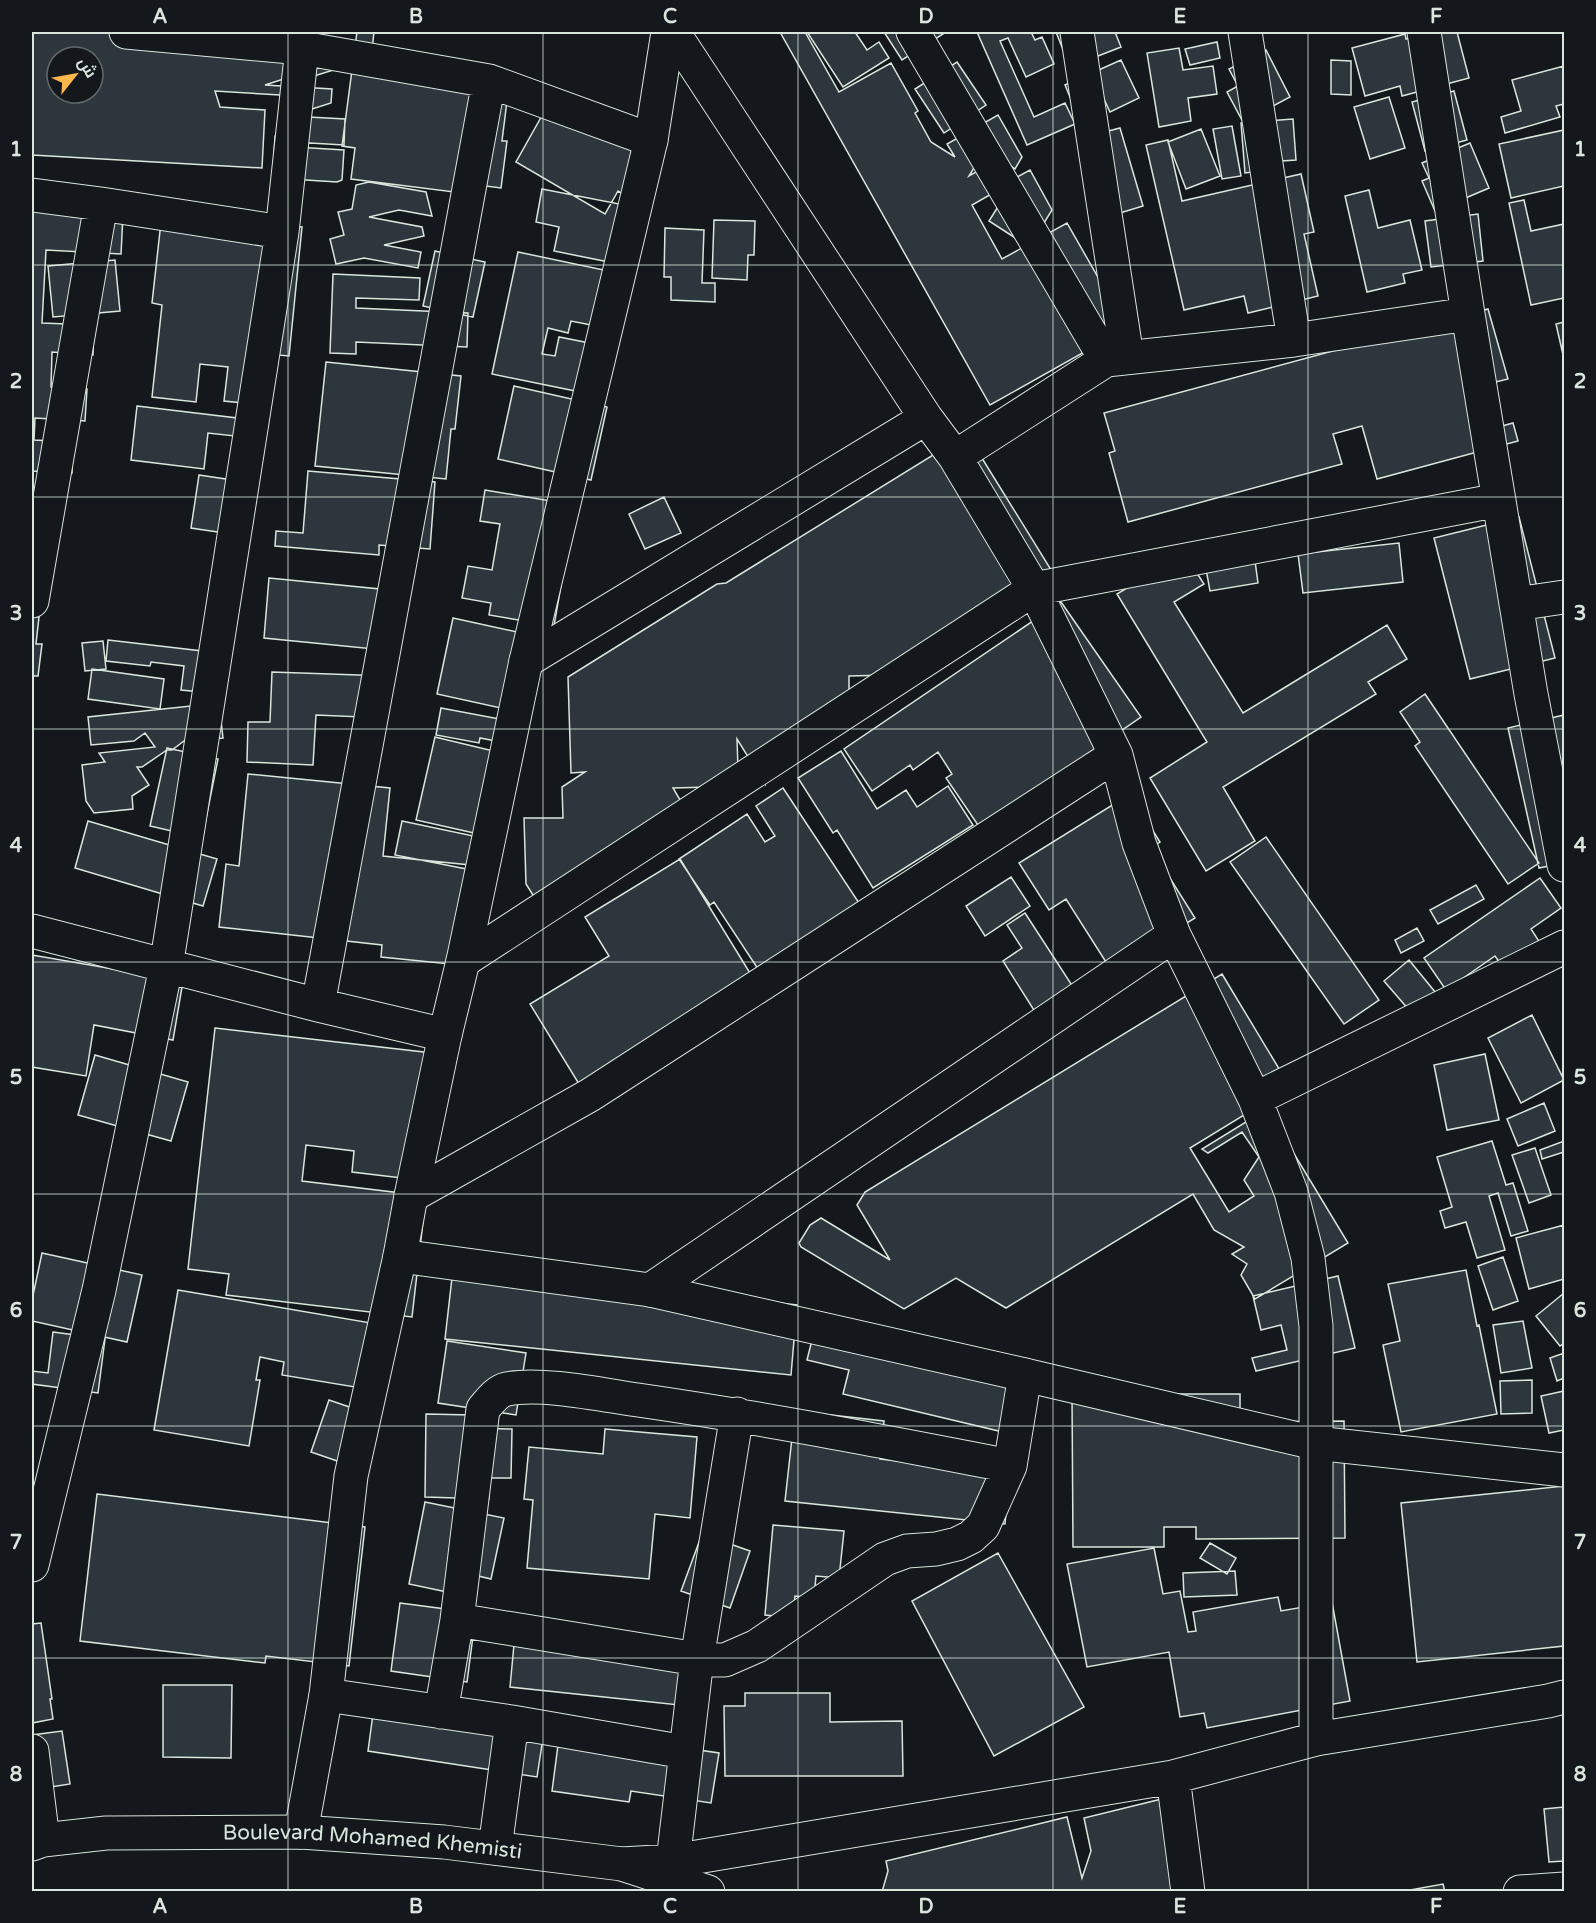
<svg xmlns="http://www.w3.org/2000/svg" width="1596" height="1923" viewBox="0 0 1596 1923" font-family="'Varela Round',Cairo,sans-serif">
<rect width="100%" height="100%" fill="#14181c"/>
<path fill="#2c363c" stroke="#d8e6dc" stroke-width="1.5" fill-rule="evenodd" d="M32,32H241L382,55L314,76L296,75L265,85L332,89L331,103L290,116L345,119L344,145L310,143L295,147L344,150L342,180L337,182L275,178L273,171L275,136L291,131L280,95L215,91L220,107L265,110L262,168L32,155ZM57,57H93V93H57Z
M357,32H374L371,59L510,77L502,141H507L501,188L455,182L454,192L351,179L355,148L342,146Z
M780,32H805L839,92L891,63L918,111L915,113L931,142L955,157L947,144L998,115L1022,157L1015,169L985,150L969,176L994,162L1006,183L1030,170L1052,210L1044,223L1017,239L989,221L1014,181L972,205L1002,259L1067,223L1127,328L990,405Z
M807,32H855L867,50L879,42L889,58L843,87Z
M884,32H942L943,34L902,60Z
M977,32H1031L1035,40L1042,37L1054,64L1026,77L1008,38L1000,41L1034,117L1065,103L1075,124L1027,145Z
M1056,32H1115L1121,47L1070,67Z
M1436,32H1457L1469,78L1402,96L1400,86L1365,96L1352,48L1405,34L1406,39Z
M1217,42L1220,58L1190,65L1185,49Z
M1179,48L1183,70L1213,66L1217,94L1188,98L1191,121L1159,127L1147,53Z
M1266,50L1290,97L1243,122L1227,92L1238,86L1229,69Z
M1121,60L1139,98L1110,112L1097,84L1070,97L1065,85Z
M1331,60L1351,61V95L1331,94Z
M957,62L986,105L944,133L915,89Z
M1564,66V104L1556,106L1560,117L1505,133L1501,117L1521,111L1512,80Z
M1454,91L1467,140L1425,151L1412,102Z
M553,96L658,157L633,200L618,191L605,214L516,162Z
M1389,97L1405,148L1370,159L1354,107Z
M1293,119L1296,160L1267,162L1268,170L1245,173L1241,123Z
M1232,126L1241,176L1222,179L1213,129Z
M1120,128L1143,206L1110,216L1086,137Z
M1201,129L1220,176L1186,189L1168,142Z
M1564,130V186L1511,198L1499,144Z
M1168,140L1182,201L1301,174L1314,232L1304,234L1318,296L1248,313L1244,296L1184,310L1146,145Z
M1470,143L1489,188L1435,211L1422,181L1429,178L1422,163Z
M369,182L426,192L432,216L399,210L369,217L422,227L424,236L384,245L421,252L418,268L364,258L336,264L330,239L344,235L338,212L352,209L356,185Z
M542,189L640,208L629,266L554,251L559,227L536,222Z
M1369,190L1378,228L1410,220L1422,270L1403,274L1405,283L1367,292L1345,196Z
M32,191L124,195L121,254L46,250L42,323L94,325L93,355L52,352L51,387L87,389L85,421L35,418L34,440L73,442L72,473L32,471Z
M1524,200L1531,231L1564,224V298L1531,305L1509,203Z
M162,213L302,227L289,356L268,354L263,405L224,401L228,367L200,364L196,402L152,397L162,305L152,303Z
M1478,214L1483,261L1431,267L1425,221Z
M714,220L755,221L754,255H748L747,280L712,278Z
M665,228L704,230L702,283H715V302L671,300V277H664Z
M435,251L485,262L473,317L423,306Z
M518,252L618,273L607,328L571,321L568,333L548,328L542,354L555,356L559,337L610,347L600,396L492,374Z
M115,260L120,311L53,317L48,266Z
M333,274L420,278L419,300L356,298V308L468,313L467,347L356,342V354L330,353Z
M1488,309L1508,379L1479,386L1491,429L1513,423L1518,441L1377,479L1362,426L1333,434L1342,464L1128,522L1109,453L1115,451L1104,413Z
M1564,322V359L1556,324Z
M326,362L461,376L455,429H451L446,479L315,466Z
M514,386L607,407L591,480L498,459Z
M137,406L237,418L235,436L208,433L204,469L131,460Z
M967,434L1053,573L890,675L849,676V694L764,748L765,784L737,739L738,769L710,787L673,788L686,810L550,895H533L526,884L524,818H563L562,787L585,772L571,773L568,677L717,584L726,583Z
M308,471L435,482L430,549L379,545V555L275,546L276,531L303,533Z
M199,475L239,481L231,534L191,528Z
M485,490L575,505L554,626L489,615L491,603L462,598L468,566L492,570L500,524L480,521Z
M664,497L681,533L645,549L629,514Z
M1519,517L1555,658L1470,679L1434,538Z
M1399,543L1403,582L1303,593L1298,554Z
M1184,553L1204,584L1174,602L1243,713L1387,625L1407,659L1368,682L1376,694L1223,787L1255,841L1206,871L1150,778L1207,742L1117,594Z
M1255,561L1258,583L1210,591L1206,569Z
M269,578L400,591L394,651L264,638Z
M1061,602L1141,717L980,828L946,778L952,774L938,752L913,770L910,765L872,791L844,749Z
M32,616L39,617L36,644H42L38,676H33L32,691Z
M453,618L540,637L524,713L437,694Z
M108,640L228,654L223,694L181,690L184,666L151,662L150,666L106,661Z
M103,641L106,669L85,671L82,643Z
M92,669L164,679L160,709L88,699Z
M272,672L387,676L386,718L316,715L313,765L247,762L248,722H270Z
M1425,694L1539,863L1508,884L1415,746L1420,742L1400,712Z
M219,703L223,738L184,741L172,750H167L142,767H137L149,785L132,796L133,809L94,813L86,801L82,765L105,762L99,753L155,747L145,733L134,741L91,745L88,717Z
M441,708L520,723L516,745L480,738L479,743L436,735Z
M1564,715V863L1539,868L1508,728Z
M435,737L510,755L492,837L416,820Z
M167,748L218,759L202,838L150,826Z
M841,751L877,809L906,790L917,807L948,786L973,825L873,888L837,830L833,833L798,778Z
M248,774L390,788L383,856L470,865L460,965L381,957L382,945L219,927L226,864L239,866Z
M783,788L861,906L760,972L714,902L710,905L679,859L747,814L765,842L775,836L756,806Z
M1130,794L1160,842L1151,848L1195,918L1111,970L1066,899L1049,910L1019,863Z
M88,821L217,859L203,906L75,868Z
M402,821L483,838L477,871L395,855Z
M1266,837L1379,1000L1344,1024L1230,862Z
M680,859L753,978L579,1084L530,1004L609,956L585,917Z
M1011,877L1030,906L985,936L966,906Z
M1540,878L1561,908L1531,929L1544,949L1508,974L1495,956L1446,990L1424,958Z
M1476,885L1484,899L1438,924L1430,910Z
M1025,913L1075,990L1037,1015L1003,961L1022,948L1007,925Z
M1417,928L1424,941L1401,953L1395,940Z
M32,955L183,981L173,1040L94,1025L86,1076L32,1067Z
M1409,960L1440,998L1416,1018L1384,981Z
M1222,974L1290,1087L1190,1148L1229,1212L1254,1196L1244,1180L1259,1157L1242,1132L1208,1153L1202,1149L1267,1109L1348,1243L1255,1299L1241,1275L1247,1264L1232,1254L1244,1247L1214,1230L1193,1194L1006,1308L956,1278L904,1309L801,1247L799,1243L810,1225L821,1218L890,1260L857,1205L865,1192Z
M1532,1015L1564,1080L1521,1103L1488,1038Z
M215,1028L441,1054L427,1181L352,1172L354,1151L306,1145L302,1181L426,1196L412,1317L226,1295L229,1274L188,1269Z
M1485,1054L1499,1120L1447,1130L1434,1065Z
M95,1055L188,1082L171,1141L78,1115Z
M1544,1103L1555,1131L1518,1146L1507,1119Z
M1492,1141L1506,1185L1513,1183L1528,1231L1511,1236L1498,1193L1489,1196L1505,1250L1477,1258L1466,1222L1445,1228L1440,1211L1452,1207L1437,1157Z
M1564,1141V1152L1542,1159L1540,1150Z
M1535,1148L1551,1195L1529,1203L1512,1155Z
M1564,1225V1279L1529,1289L1516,1238Z
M42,1253L142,1275L127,1342L32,1321V1300Z
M1503,1257L1518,1301L1493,1310L1478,1266Z
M453,1269L797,1305L791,1375L445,1339Z
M1466,1270L1477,1326L1479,1325L1497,1414L1401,1432L1383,1345L1400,1341L1388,1284Z
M1338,1276L1355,1348L1256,1371L1252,1358L1287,1350L1281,1325L1261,1330L1253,1296Z
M178,1290L377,1324L367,1389L282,1375L284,1362L260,1357L256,1380H260L249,1446L154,1430Z
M1564,1293V1343L1560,1346L1536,1316Z
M1523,1321L1532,1368L1501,1373L1493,1325Z
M816,1324L1017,1371L1003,1432L843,1394L849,1370L807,1360Z
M53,1332L105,1339L98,1393L32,1384V1371L48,1373Z
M447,1341L526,1353L516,1415L438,1403Z
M1564,1353V1378L1557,1381L1550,1358Z
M1532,1380V1413L1501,1414L1500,1381Z
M1564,1391V1430L1549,1433L1541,1396Z
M1072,1394H1240V1422L1344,1421L1345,1538L1196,1539V1527H1164V1547H1073Z
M329,1400L367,1413L349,1465L311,1452Z
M795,1411L884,1421L880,1459L1010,1472L1005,1524L785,1501Z
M426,1414L472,1415V1428L512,1429L511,1478H489V1499L425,1497Z
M605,1429L697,1437L690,1518L655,1514L649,1579L527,1568L533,1500L524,1499L529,1447L603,1454Z
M1564,1486V1646L1417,1662L1401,1503Z
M97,1494L365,1527L349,1666L266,1656L265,1663L80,1641Z
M425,1502L504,1518L491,1579L470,1574L466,1596L409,1584Z
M773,1525L844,1531L839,1578L816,1576L814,1598L795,1596L793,1618L765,1615Z
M702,1534L750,1551L730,1608L681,1591Z
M1210,1543L1236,1558L1227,1574L1200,1558Z
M1154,1548L1163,1594L1180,1591L1188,1632L1196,1631L1193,1612L1278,1597L1281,1611L1332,1602L1350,1701L1207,1728L1204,1713L1180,1717L1169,1652L1087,1667L1067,1564Z
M998,1553L1084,1707L994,1756L912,1601Z
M1235,1571L1237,1595L1184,1597L1183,1573Z
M400,1603L476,1613L467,1682L391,1671Z
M41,1623L52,1699H50L53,1719L32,1723V1624Z
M515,1634L703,1654L698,1707L510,1687Z
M163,1685H232L231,1758L163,1757Z
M745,1693H830V1722L902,1721L903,1776H725L724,1706H745Z
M375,1699L545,1725L537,1777L368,1751Z
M560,1730L719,1753L711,1803L631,1791L629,1802L552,1791Z
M62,1731L70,1784L32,1790V1735Z
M1178,1795L1201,1892H882L888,1871L886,1861L1067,1817L1082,1878L1091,1851L1084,1818Z
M1564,1807V1861L1549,1862L1544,1809Z
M1443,1884L1445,1892H1399Z"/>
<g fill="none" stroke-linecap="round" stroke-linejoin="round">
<g stroke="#d8e6dc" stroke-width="35">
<path id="street" d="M126,32L302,48L489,81L651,140
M673,32L926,418L955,457L1034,589L1116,755L1139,843L1174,935L1255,1099L1291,1192L1308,1258L1316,1326V1739
M913,32L1106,360
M1077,32L1127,357
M1245,32L1294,340
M1424,32L1468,314L1531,694L1564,865
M32,195L101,204L282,232
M955,457L1106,360L1294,340L1468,314
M32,601L101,204
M1516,604L1564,597
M526,661L926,418
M32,931L318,1005L445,1035
M463,961L1034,589L1499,500
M318,1005L489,81
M1255,1099L1564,947
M411,1196L590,1095L1116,755
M650,1290L1174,935
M32,1565L99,1290L166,967L282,232L302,48
M457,1620L697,1659L725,1660L757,1646L885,1559L907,1551L936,1549L957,1544L971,1537L983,1526L1010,1466L1025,1375
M326,1695L512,1722L685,1752
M441,1712L457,1620L483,1409C490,1401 497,1391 507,1389C541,1382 603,1395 638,1400C763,1418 886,1442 1010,1466
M32,1751L43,1840
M1173,1777L1188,1892
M495,1848L512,1722
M673,1861L697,1659L737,1414
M622,1864L673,1861L1173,1777L1316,1739L1548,1701L1564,1697
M1520,1892L1564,1889"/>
</g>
<g stroke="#d8e6dc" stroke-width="35">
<g id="secondary">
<path d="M400,1256L650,1290L1025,1375L1315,1443L1564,1470"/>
<path d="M301,1832L326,1695L351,1476L400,1256L411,1196L445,1035L463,961L526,661L651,140L668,32"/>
<path id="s1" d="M32,1844L43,1840L106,1833L301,1832L444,1842L622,1864L708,1892"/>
</g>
</g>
<use href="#street" stroke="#14181c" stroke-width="33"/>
<use href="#secondary" stroke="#14181c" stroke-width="33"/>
</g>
<path fill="none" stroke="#d8e6dc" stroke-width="1.5" stroke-opacity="0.55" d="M288,32V1892M543,32V1892M798,32V1892M1053,32V1892M1308,32V1892M32,265H1564M32,497H1564M32,729H1564M32,962H1564M32,1194H1564M32,1426H1564M32,1658H1564"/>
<g text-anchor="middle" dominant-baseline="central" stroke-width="4.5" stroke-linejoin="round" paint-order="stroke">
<g font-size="21" fill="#d8e6dc" stroke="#14181c">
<text stroke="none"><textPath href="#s1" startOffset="342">Boulevard Mohamed Khemisti</textPath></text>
</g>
</g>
<rect width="1596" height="1923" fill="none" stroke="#14181c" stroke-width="66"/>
<g transform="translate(75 75) rotate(59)"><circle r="28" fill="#14181c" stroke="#626a69" stroke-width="1.5"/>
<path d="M0-4.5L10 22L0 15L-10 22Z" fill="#ffb74d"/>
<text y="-9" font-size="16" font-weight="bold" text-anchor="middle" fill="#d8e6dc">ش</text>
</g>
<rect x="33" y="33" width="1530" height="1857" fill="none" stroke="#d8e6dc" stroke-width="2"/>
<g font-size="20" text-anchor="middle" font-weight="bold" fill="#d8e6dc">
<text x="160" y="23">A</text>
<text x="416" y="23">B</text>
<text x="670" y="23">C</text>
<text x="926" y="23">D</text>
<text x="1180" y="23">E</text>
<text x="1436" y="23">F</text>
<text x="16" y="156">1</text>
<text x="1580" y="156">1</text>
<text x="16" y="388">2</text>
<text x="1580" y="388">2</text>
<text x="16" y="620">3</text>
<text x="1580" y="620">3</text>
<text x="16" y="852">4</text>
<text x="1580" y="852">4</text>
<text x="16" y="1084">5</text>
<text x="1580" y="1084">5</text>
<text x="16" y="1317">6</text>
<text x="1580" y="1317">6</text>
<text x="16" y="1549">7</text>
<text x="1580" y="1549">7</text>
<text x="16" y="1781">8</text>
<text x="1580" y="1781">8</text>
<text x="160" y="1913">A</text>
<text x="416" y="1913">B</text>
<text x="670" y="1913">C</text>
<text x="926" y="1913">D</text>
<text x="1180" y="1913">E</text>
<text x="1436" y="1913">F</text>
</g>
</svg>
